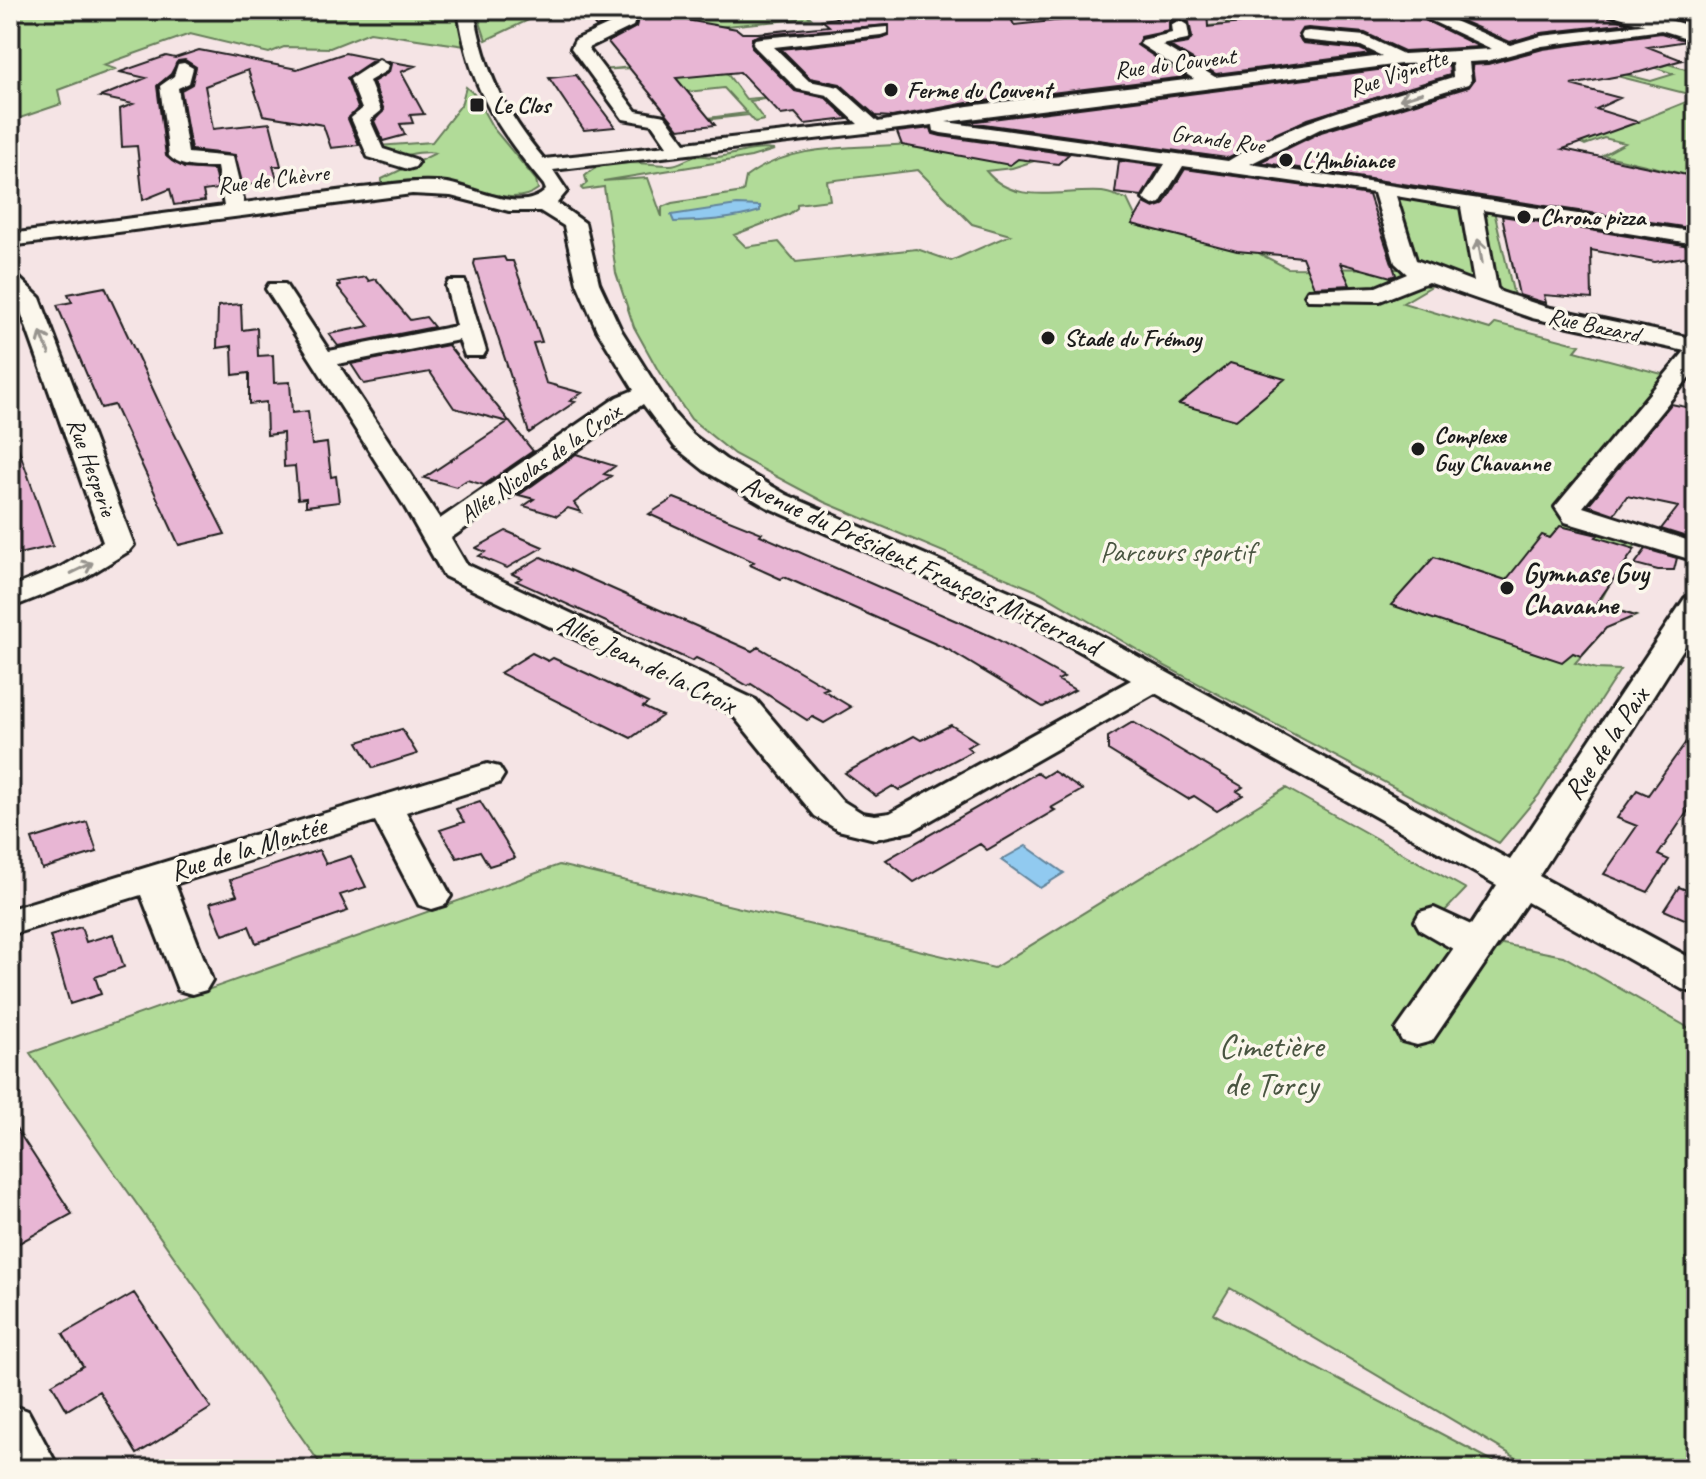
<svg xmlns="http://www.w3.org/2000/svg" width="1706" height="1479" viewBox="0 0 1706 1479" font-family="Caveat,sans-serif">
<rect width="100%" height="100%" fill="#f5e4e5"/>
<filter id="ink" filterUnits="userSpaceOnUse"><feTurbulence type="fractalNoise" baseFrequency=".0125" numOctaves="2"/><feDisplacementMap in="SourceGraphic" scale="16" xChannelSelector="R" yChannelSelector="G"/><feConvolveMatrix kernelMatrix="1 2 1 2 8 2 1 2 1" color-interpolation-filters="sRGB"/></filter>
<g filter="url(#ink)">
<path fill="#f1d6e0" d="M946,10H1205L1229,24L999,48Z"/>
<path fill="#b1db98" stroke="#667c5a" stroke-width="2" fill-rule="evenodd" d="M10,10H466L472,47L370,32L330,48L284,47L269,53L190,34L103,65L115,69L58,90L61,104L17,119L10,117Z
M476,10H551L547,12L595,21L543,13L486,40Z
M713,10H802L811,18L694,29L746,99L804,94L750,101L764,120L755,122L749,115L685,122L683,121L747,113L724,88L669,94L660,66L602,70L671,63L683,27Z
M1205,10H1317L1327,15L1307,18L1289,10L1257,14L1251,16L1245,23L1199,40L1180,29L1228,24Z
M1532,51L1651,81L1674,74L1656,68L1668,64L1696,72V96L1526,53Z
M466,87L474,94L493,128L536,180L538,189C511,210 470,183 439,182C421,182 399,188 382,183V179L436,153C421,150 407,156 392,157L377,146L432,142L461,105Z
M1696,98V177L1603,155L1625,143L1604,138L1585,145L1575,140L1624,127Z
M932,141L1034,161L1012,168L986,171C1015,207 1062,189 1102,192C1110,193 1119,197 1127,199L1136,218L1277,254L1262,255L1287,268L1400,269L1404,278L1430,287L1403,303L1490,329L1496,323L1580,345L1575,351L1666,375L1556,511L1642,537L1619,566L1599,604L1636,616L1606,628L1575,663L1597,669L1620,670L1539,795L1499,843L1163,665L1039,592L824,502L734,454L691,419L659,372L634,327L616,273L604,187L583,190L581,188L587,183L585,176C603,156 646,165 670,165C681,165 689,156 699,156C706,155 711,158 718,157C737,154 754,147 774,150L751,157L603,181L648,178L662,217V207L672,203L743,192L746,177C800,137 870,152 932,141ZM918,170L972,224L1010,235L951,261L917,249L796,262L779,242L746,247L734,235L789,214L797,208V204L830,200L827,181Z
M1403,198L1494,211L1515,300L1419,264L1396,200Z
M1286,788L1466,889L1442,914L1499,948L1503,944L1563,956L1696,1032V1469H1535L1230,1288L1214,1314L1508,1469H324L30,1053L559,865L994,968Z"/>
<path fill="#91caf0" stroke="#62849b" stroke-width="2" d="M737,205L760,206V211C731,220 704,221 674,222L671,215Z
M1026,846L1064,873L1040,888L1001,860Z"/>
<path fill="#e8b6d4" stroke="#1c1c1c" stroke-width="2" d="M583,10H625L617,18L596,27Z
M630,10L737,29L742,33H758L829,26L822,20L837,18L828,10H876L882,14L926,10H1007L1014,25L1113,15L1105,10H1207L1208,27L1354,10H1405L1480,47L1404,51L1365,33L1308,28L1302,29L1298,35L1303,43L1360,49L1371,54L1216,74L1170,46L1188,43L1192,37L1189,22L1177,17L1169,22V31L1141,37L1137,45L1185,77L967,103L892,117L876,116L840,84L810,78L781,49L881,38L889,35V25L760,35L752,38V48L795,91L826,98L848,119L805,124L795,113L781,115L740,72L676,78L715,125L679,129L608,42L636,27L639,16Z
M1437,10H1604L1609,17L1629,23L1541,33L1510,42Z
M1661,33L1687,41L1648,47L1682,60L1640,72L1571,85L1620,98L1596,109L1638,122L1563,149L1696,177V229L1260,162L1321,132L1469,87L1474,80L1472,65L1488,64L1543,49Z
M199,50L297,69L345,53L375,59L347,78L358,108L348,119L359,145L331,148L323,125L263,115L248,70L205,86L213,129L270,123L281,166H273L277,179L243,186L235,155L191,150L181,90L192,84L196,67L185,60L178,61L171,74L157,86L166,156L184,168L214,170L218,189L203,191L205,201L174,205L170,189L143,200L137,146L122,147L120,109L133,104L100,97L146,78L120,72L166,56L175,58Z
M387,61L415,66L401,72L424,114L410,115L413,123L400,124L405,135L383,141L374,121L384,110L373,82L389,72L391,64Z
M1449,65L1450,75L1308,119L1227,158L969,122L1401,67Z
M576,75L615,127L584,130L549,78Z
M931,128L933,134L941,136L1069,154L1058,164L1018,159L1010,165L902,145L897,132Z
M1119,161L1160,166L1142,196L1115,193Z
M1185,169L1369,195L1396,275L1391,277L1340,263L1350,285L1314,287L1302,257L1237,251L1132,224L1144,203L1154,208L1163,205Z
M1502,216L1696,247V255L1655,262L1591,250L1592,299L1544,295L1546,303L1542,302L1519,295Z
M504,257L506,261H513L531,310L542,342L533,343L546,383L582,393L570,401L575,402L529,433L474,264L475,260Z
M366,277L369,281L376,279L410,320L426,317L434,327L338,346L329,334L369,326L337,286H341L338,282Z
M105,287L165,415L225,534L179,545L114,405L101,408L57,305L72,302L68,294Z
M241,304L242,330L257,328L258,356L273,355L274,383L290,382L292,413L308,411L312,445L327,443L331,477L336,476L339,502L306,506V498L298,499L295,466L284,467L283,433L267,435L266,402L249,404V373L233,375L232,346L217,348L218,306Z
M448,345L533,451L484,485L467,480L456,487L424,478L508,422L454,408L430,372L364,384L351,364Z
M1230,363L1285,379L1236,420L1179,404Z
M1671,404L1696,409V540L1661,529L1678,507L1627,496L1614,514L1588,505Z
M10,436H14L53,546L10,556Z
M576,454L615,466L604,474L611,476L574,503L581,512L568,508L557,516L524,506L534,499L519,495Z
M674,498L762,533L760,535L993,637L1064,677L1058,680L1075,690L1043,707L947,649L784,577L781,579L750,565L754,562L649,514Z
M1560,526L1598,535L1596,537L1635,549L1596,604L1635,616L1606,628L1581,656L1573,653L1562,662L1391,605L1434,557L1506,580L1542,535L1550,538Z
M506,531L543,547L507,568L479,556L485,552L476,548Z
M1646,549L1677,558L1674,570H1658L1635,564Z
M541,557L752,651L758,647L828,688L823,690L851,707L824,723L813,717L807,720L751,684L748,686L715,667L696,658L692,661L516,581L521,578L512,574Z
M532,653L548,661L553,658L586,673L648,703L643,707L662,716L631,738L500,673Z
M1133,722L1243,787L1237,791L1243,795L1217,811L1194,796L1188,799L1108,750V737Z
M951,725L977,742L967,747L972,751L899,790L893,786L876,796L845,773L914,736L921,740Z
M1696,728V799L1658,855L1669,860L1648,892L1604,874L1637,826L1617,818L1637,790L1648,795Z
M402,729L417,754L373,768L358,742Z
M1053,771L1082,790L1051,808L1055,810L987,850L980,844L914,882L886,860L1037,773L1043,777Z
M480,801L506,843L515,858L489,866L480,851L457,858L440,830L464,822L456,809Z
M87,822L97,852L42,869L32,839Z
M319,850L326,864L351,856L366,887L340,895L348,911L256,943L249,926L223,935L210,903L237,895L230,880Z
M1679,887L1696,894V924L1664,910Z
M81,927L86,942L113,934L124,967L95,977L101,994L70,1004L50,936Z
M10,1119L72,1214L10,1248Z
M134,1293L211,1408L137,1454L99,1391L67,1410L52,1384L83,1366L63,1334Z"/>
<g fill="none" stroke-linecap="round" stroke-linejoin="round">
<g stroke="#1c1c1c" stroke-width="6">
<path id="minor" d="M458,10H474C485,73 504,111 544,159L667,146L652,124L623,119L571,48L575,40L619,20L622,14L628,12L636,17L633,26L588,48L636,111L665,116L685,143L858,124L827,95L797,89L755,47L753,43L755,39L761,38L887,27V33L881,35L774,47L809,81L839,87L878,122L968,106L1194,79L1140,44L1142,40L1172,33L1171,25L1179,20L1187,25L1189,36L1187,40L1162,45L1215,77L1382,56L1361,46L1303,40L1301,36L1303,32L1309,31L1365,36L1403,54L1492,49L1408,10H1429L1510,45L1541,36L1668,22V28L1662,30L1542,46L1487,61L1469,62L1471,80L1468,84L1320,129L1250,164L1696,232V244L1483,210L1497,288L1501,292L1546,307L1696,339V369L1583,507L1696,543V561L1565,522L1555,507L1685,351L1532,318L1428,282L1380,301L1308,300L1305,295L1308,290L1376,287L1407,274L1395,263L1374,193L1183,166L1160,203L1153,205L1143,199L1165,164L941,133L934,131L933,125L553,170L567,191L557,203L585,223L599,283L621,330L674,414L693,435L725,459L787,495L1053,610L1510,860L1685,598L1696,596V629L1539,876L1696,961V993L1682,989L1527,902L1432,1041L1417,1045L1402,1041L1396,1030L1453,949L1420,930L1415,921L1420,912L1434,908L1471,925L1497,885L1155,693L912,831L875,839L838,830L815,816L732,714L444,576L403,504L266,289L269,284H285L329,351L456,326L446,286L449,281H465L486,351L483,356H465L459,340L338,364L440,519L617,397L634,390L597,330L577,283L564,226L540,211H509L451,196L412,194L10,246V234L224,206L217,167C200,167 182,169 169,156L160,86L174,76L178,64L184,63L193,68L189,83L178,88L188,153L233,157L244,203C283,198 322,193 361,188C389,185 418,179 447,183C476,188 522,215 546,190L544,185C495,125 470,89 458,10ZM1452,62L1453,77C1376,101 1297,118 1228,161L946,122L1401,64ZM1396,196L1461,207L1474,282L1416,260ZM643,404L675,447L705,471L767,507L1031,624L1131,680L890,813L875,815L862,813L841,800L756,700L466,564L451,538Z
M379,60L388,65L386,71L369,81L381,111L370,120L383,149L415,159L418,163L415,167L408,169L368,157L351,118L362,109L350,79Z
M10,275L18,277L40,298L134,545L129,551L83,579L10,608V588L61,567L103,542L17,301L10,294Z
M487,764L499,767L504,775L499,783L406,812L451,896L445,905L432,909L419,905L375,821L175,884L212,980L206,990L192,994L178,990L141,895L10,935V909Z
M10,1404L28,1411L59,1469H10Z"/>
</g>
<g stroke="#1c1c1c" stroke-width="6">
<path id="major" d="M1607,10H1637L1696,28V41L1610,14Z"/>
</g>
<use href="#minor" fill="#fbf7ec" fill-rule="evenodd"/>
<use href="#major" fill="#fbf7ec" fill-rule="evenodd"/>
</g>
<defs><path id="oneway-shaft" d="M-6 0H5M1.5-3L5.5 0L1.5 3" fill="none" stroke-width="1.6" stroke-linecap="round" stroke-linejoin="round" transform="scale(2)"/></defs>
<g stroke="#97948e">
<use href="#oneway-shaft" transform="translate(1411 96) rotate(163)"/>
<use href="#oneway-shaft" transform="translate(1480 251) rotate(-100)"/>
<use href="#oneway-shaft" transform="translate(45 343) rotate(-111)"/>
<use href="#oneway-shaft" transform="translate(82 568) rotate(-26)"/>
</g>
</g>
<g fill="#1c1c1c" stroke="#fbf7ec" stroke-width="3">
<circle cx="891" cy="90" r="8"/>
<rect x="469" y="97" width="16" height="16" rx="4"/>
<circle cx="1286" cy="160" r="8"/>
<circle cx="1524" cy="217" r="8"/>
<circle cx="1048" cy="338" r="8"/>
<circle cx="1418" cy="449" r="8"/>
<circle cx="1507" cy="588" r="8"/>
</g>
<g text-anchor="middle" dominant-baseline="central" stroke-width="7" stroke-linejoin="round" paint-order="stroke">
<g font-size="24" fill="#1c1c1c" stroke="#fbf7ec">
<text transform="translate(1175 63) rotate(-7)">Rue du Couvent</text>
<text transform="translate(1398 73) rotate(-19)">Rue Vignette</text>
<text transform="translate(1218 139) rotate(8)">Grande Rue</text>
<text transform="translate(273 179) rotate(-7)">Rue de Chèvre</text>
<text transform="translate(1594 325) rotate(12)">Rue Bazard</text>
<text transform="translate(540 463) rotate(-35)">Allée Nicolas de la Croix</text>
<text transform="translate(92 467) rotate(70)">Rue Hesperie</text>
</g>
<g font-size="24" font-weight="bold" fill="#1c1c1c" stroke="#fbf7ec" text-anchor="start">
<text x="907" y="90">Ferme du Couvent</text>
<text x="493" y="105">Le Clos</text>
<text x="1302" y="160">L'Ambiance</text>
<text x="1540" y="217">Chrono pizza</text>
<text x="1064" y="338">Stade du Frémoy</text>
<text x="1434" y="435">Complexe<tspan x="1434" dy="28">Guy Chavanne</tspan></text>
</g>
<g font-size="28" fill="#495541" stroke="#fbf7ec">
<text x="1177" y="551">Parcours sportif</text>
</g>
<g font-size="28" fill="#1c1c1c" stroke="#fbf7ec">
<text transform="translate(921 565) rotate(25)">Avenue du Président François Mitterrand</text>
<text transform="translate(647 663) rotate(26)">Allée Jean de la Croix</text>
<text transform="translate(1606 743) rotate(-56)">Rue de la Paix</text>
<text transform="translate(248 848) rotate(-17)">Rue de la Montée</text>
</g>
<g font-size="28" font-weight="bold" fill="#1c1c1c" stroke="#fbf7ec" text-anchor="start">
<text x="1523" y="572">Gymnase Guy<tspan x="1523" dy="32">Chavanne</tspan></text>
</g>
<g font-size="34" fill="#495541" stroke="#fbf7ec">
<text x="1271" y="1045">Cimetière<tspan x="1271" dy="39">de Torcy</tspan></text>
</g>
</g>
<rect width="1706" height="1479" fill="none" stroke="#fbf7ec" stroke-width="40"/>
<rect x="20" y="20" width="1666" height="1439" fill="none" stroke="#1c1c1c" stroke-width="3" filter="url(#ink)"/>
</svg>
